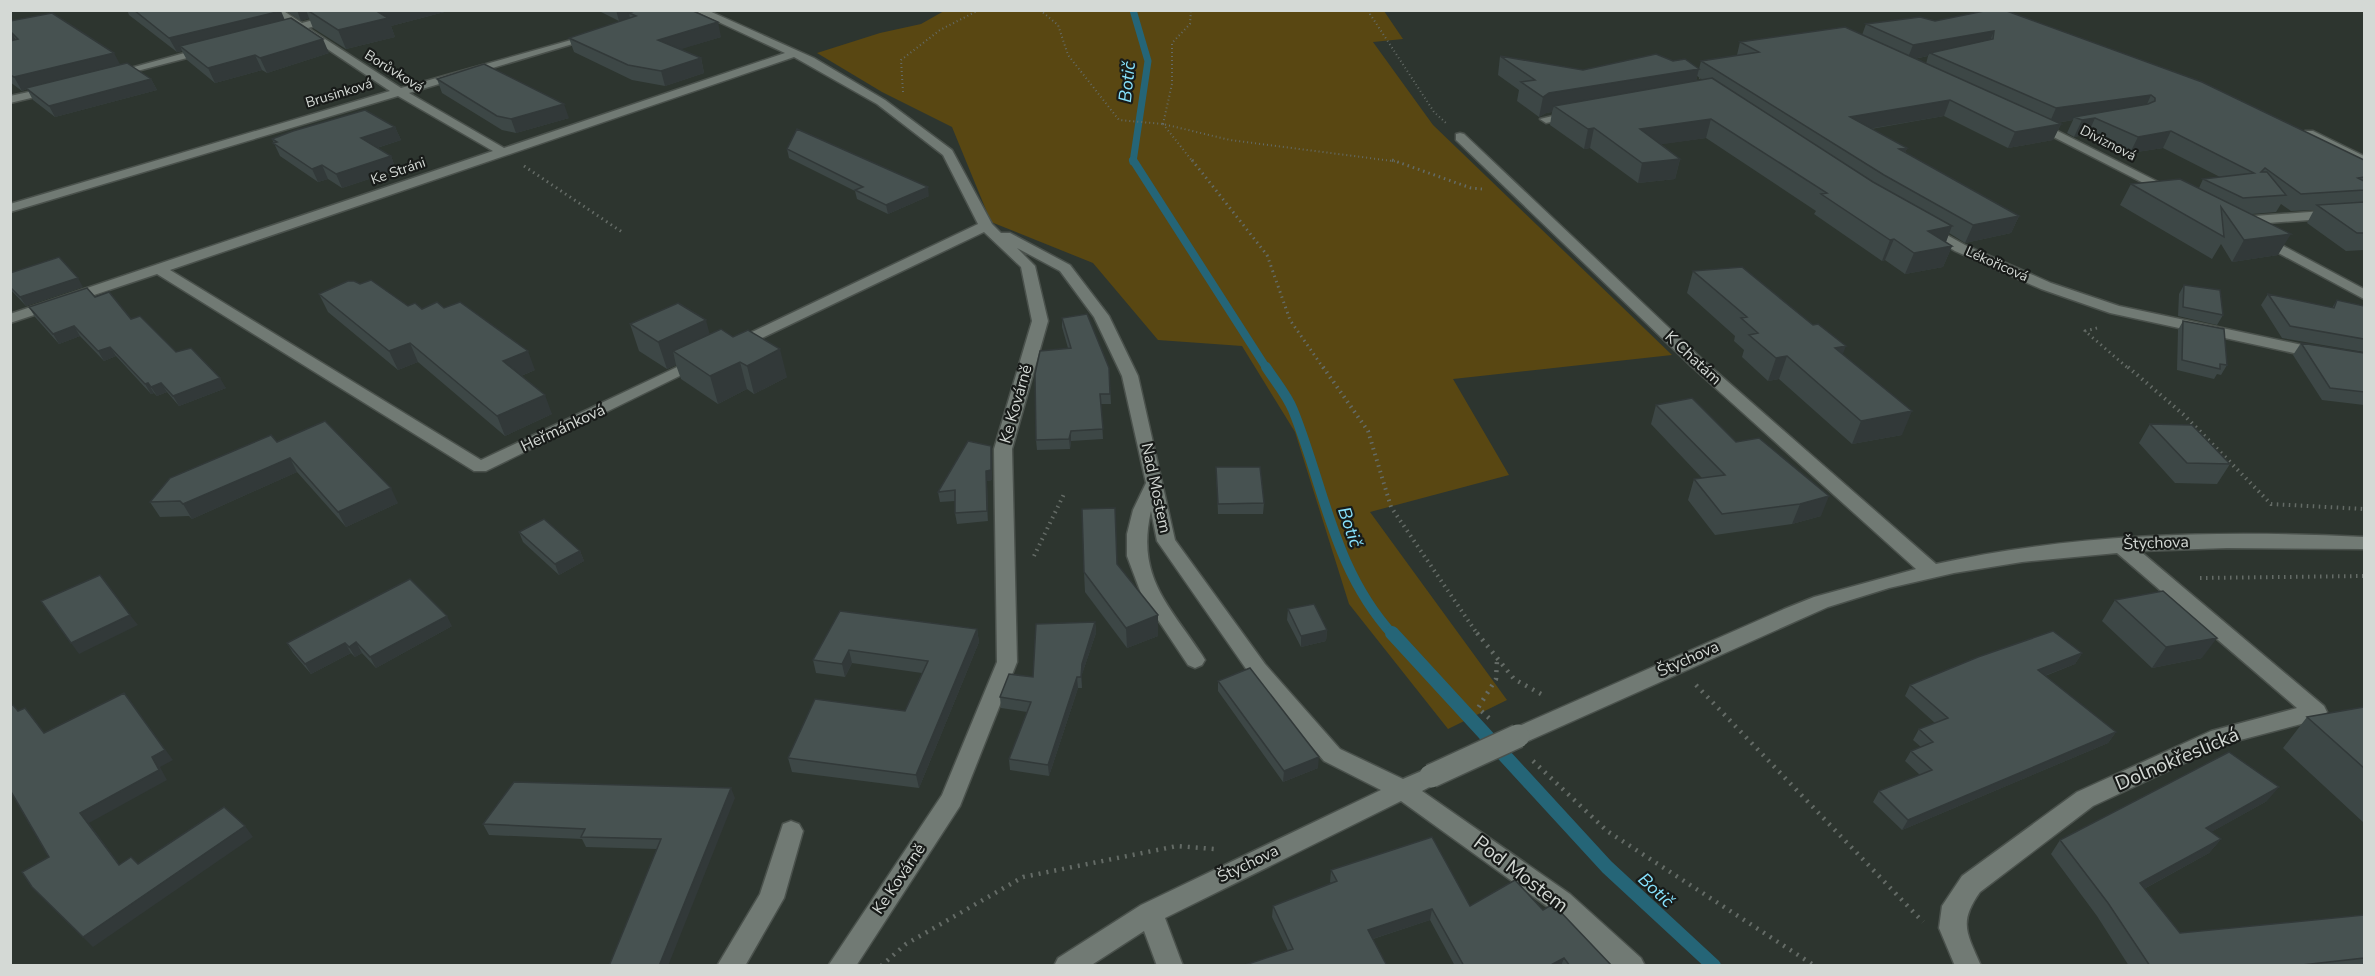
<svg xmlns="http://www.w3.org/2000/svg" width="2375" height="976" viewBox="0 0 2375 976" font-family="'Nunito Sans',sans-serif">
<rect width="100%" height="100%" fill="#2d352f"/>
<path fill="#594712" d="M944,11H1384L1403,39L1373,42L1433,125L1672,355L1453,379L1509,475L1370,512L1507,700L1448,729L1349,604L1295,432L1242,346L1158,340L1093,263L991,222L952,127L882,92L817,53L880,33L921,24Z"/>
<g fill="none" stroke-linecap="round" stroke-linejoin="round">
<path stroke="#256577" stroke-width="7" d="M1133,10L1148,61L1133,162"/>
<path stroke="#256577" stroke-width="8" d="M1133,160L1267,369"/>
<path stroke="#256577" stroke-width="10" d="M1266,367C1275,381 1287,395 1293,410C1325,489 1333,569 1393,635"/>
<path stroke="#256577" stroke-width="14" d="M1392,633L1607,867L1714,966"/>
<g stroke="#4a514c" stroke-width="3">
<path id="minor" d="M270,10H282L302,23L351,10H370L308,28L401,88L596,33V37L409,93L504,148L785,53L693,10H707L814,58L885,100L952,150L992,224L1001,233H1010L1070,265L1109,316L1138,376L1175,540L1265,664L1340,749L1403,779L1431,767L1439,770L1442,776L1439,782L1422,791L1570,894L1641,958L1645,966H1613L1552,910L1401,801L1165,918L1183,966H1157L1144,931L1090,966H1054L1058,958L1141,905L1381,790L1324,761L1251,676L1157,541L1151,511C1136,576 1168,604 1202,655L1205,660L1202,665L1195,668L1188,665L1142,596L1127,556V534L1133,510L1146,483L1122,376L1094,317L1060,271L1017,248L1035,266L1048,321L1012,449L1017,662L960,806L856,966H828L942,795L997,662L994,449L1032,321L1021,267L984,232L741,348H731L728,345L731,342L978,224L943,155L877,104L794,57L170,270L481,460L694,359L700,357L708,362L486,471H474L157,274L10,323V314L493,151L398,96L10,212V204L390,91L299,30L276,34V30L292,26Z
M206,47L211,50L210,52L114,77L109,74Z
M52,87L58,90L56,92L10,103V96Z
M1574,111L1578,112V116L1546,123L1540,119Z
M2032,122H2040L2178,192L2177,195H2167L2032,126Z
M2305,131H2313L2364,156V164L2305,137Z
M1460,133L1464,134L1703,360L1936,564C2075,533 2222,530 2364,537V549L2227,548L2140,551L2324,706L2327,712L2324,718L2225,744L2093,806L1980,892C1958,923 1967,933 1981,966H1955L1939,928L1942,906L1962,876L2077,792L2211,731L2297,708L2117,553L2022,562L1954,573L1889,588L1828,607L1526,742L1518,745L1510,742L1507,736L1510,730L1784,609L1814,597L1916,569L1691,366L1456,140V134Z
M2364,208V216L2241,225L2234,221L2241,217Z
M1927,224L1965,245L2051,283L2119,306L2321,349L2364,354V364L2321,359L2110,313L2041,289L1955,251L1922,231L1920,228Z
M2261,234L2364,289V299L2256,241V235Z
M791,821L799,824L803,831L784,898L745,966H717L760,894L783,824Z"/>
</g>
<path stroke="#646b66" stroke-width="2" stroke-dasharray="1 3" stroke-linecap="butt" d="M1040,10L1058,25L1068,55L1119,120L1163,124L1230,140L1400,162
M1371,10L1370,14L1434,112L1446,123
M1693,73L1707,82
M903,92L901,60L940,30L979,10
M1163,124L1193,162
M1163,124L1172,84V43L1190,24L1191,10"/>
<path stroke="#646b66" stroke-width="3" stroke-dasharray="1.5 4" stroke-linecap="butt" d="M1192,160L1267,255L1290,320L1324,369
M1392,160L1471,188L1482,189
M524,166L622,232
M2097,328L2085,331L2129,369"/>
<path stroke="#646b66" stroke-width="4" stroke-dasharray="1.5 4.5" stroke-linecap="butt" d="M1323,367L1368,431L1391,507L1478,635
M2128,367L2184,415L2271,504L2364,509
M1034,556L1065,492
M2200,578L2364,576"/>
<path stroke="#646b66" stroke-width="4.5" stroke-dasharray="2 6" stroke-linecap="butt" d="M1477,633L1514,679L1541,694
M1696,685L1923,922
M1489,718L1478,708L1496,679L1497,661
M1533,761L1607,831L1815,966
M881,966L906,944L1023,877L1177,846L1214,849"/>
<use href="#minor" fill="#717a74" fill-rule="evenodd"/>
<g stroke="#4a514c" stroke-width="26" stroke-linecap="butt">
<path id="minor-bridge" d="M1431,776L1518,736"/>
</g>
<use href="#minor-bridge" stroke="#717a74" stroke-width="23"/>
</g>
<path fill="#3d4746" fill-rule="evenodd" d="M127,10H197L284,20L329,53L267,73L262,70L215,83L187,60L182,51L177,52L129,15Z
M285,10H452L391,26L395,37L346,49L313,28L309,18L301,21Z
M597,10H691L721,37L680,49L701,58L704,73L665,86L632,80L574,52L569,38L630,18L619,21Z
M1989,10L2364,160V250L2346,251L2307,223L2314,210L2291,211L2281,204L2276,212L2252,214L2278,255L2232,262L2221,244L2212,259L2120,205L2131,184L2199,188L2203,179L2220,177L2163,148L2130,153L2088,134L2074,137L2067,133L2073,120L2057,123L2061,124L2053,140L2008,148L1944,116L1871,129L1907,148L1905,153L2019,216L2011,233L1965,243L1949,233L1946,242L1952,246L1943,267L1905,274L1885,260L1882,261L1814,214L1816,211L1706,138L1661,144L1680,159L1675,179L1638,183L1590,148L1584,149L1550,125L1552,112L1546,113L1539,117L1517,101L1519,90L1498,75L1500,56L1583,70L1673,61L1699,69L1701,61L1737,55L1740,42L1862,35L1866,24L1935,21ZM1928,56L1926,64L1914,59ZM1697,76L1703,80L1696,81Z
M10,21L120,65L151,79L157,90L55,117L33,100L27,89L22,91L10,82Z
M437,79L569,118L516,133L502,130L442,93Z
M395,127L401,140L377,148L391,156L396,170L342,188L328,179L318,182L280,156L272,139Z
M787,149L929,196L888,214L857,199L855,191L789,158Z
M1693,271L1843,354L1902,435L1852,444L1779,379L1768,381L1742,357L1744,350L1734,341L1735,336L1687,293Z
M10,273L83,287L26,306L10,289Z
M360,284L408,306L422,309L535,370L521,376L552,414L505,436L418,362L398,370L328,312L319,294Z
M2184,285L2223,315L2217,325L2178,316L2179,294Z
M2268,294L2332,308L2337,300L2364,306V352L2282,338L2261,305Z
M95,297L131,319L226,388L179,406L167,392L157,396L154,393L151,394L116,356L104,361L80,336L59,344L35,317L29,307Z
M1062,318L1109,368L1111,404H1101L1103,439L1071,441L1070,449L1037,450L1036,440L1068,348L1062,327Z
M2183,321L2227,365L2221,375L2217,374L2214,379L2177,370L2178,330Z
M630,324L710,334L787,377L754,394L747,389L718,404L681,379L676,365L667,369L639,351Z
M2301,343L2364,353V405L2322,400L2293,355Z
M1656,405L1736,442L1821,516L1792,524L1715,535L1688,500L1694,479L1702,478L1651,424Z
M2150,424L2230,464L2217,484L2175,483L2139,443Z
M277,442L398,503L346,527L297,472L192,519L189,516L160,517L150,502Z
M992,456V480L987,481L988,521L957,524L955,513V501L940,502L938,492Z
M1216,467L1264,503L1263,514H1218Z
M519,532L580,551L584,561L559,575L523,542Z
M1117,564L1158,615V636L1127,648L1085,592L1084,572Z
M2115,600L2202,658L2152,668L2102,621Z
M1288,609L1327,630L1326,641L1301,647L1287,620Z
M840,611L977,629L979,642L919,788L792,772L788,758L905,711L922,673L852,663L845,677L816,673L813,660Z
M1095,622L1096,633L1082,674V688H1078L1049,776L1010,770L1009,759L1027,712L1001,708L1000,697L1033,677Z
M452,626L376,668L362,653L355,657L351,653L311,674L293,653L287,643Z
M2082,653L2075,664L2045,676L2116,732L2108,743L1902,830L1873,802L1879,791L1920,775L1905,761L1911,751L1921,747L1913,740L1919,729L1935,723L1905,696L1910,685Z
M1218,681L1318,768L1283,782L1218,691Z
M2364,707V823L2283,748L2307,717Z
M735,798L657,849L586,847L582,839L489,835L483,824Z
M2267,801L2211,832L2221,839L2209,853L2144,889L2180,933L2364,915V966H2129L2097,916L2051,854L2060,840Z
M1331,870L1470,906L1543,910L1612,966H1455L1430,920L1373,939L1288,951L1272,917L1273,906L1331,883L1330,882Z"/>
<path fill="#323939" d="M297,10H306L309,18L301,21Z
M374,10H452L391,26L395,37L346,49L338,30Z
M616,10H656L629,13L630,18L619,21Z
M281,11L287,25L180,46L182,51L177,52L169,38Z
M718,22L721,37L662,55L658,40Z
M1994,31L1988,46L1930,53L1928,56L1907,60L1913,45Z
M10,33H12L19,46L10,47Z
M323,39L329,53L267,73L260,58Z
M114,53L121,66L26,88L27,89L22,91L14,77Z
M255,55L262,70L215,83L208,68Z
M701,58L704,73L665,86L661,71Z
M1699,69L1694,88L1554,106L1552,112L1546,113L1539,117L1543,97L1549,93Z
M151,79L157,90L55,117L49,106Z
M2151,95L2144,111L2074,117L2073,120L2049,124L2056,108Z
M1950,100L1944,116L1844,133L1850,117Z
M564,104L569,118L516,133L511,119Z
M2095,118L2088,134L2074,137L2082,120Z
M1711,119L1706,138L1636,148L1640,129Z
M2061,124L2053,140L2008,148L2015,132Z
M395,127L401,140L367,151L361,138Z
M1594,128L1590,148L1584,149L1588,129Z
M2171,131L2163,148L2130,153L2138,137Z
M1907,148L1901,164L1899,149Z
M391,156L396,170L342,188L336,174Z
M1680,159L1675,179L1638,183L1642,163Z
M322,165L328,179L318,182L312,169Z
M928,187L929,196L888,214L886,205Z
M2019,216L2011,233L1965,243L1973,225Z
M1952,226L1944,247L1952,246L1943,267L1905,274L1914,253L1928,231Z
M2291,234L2278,255L2232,262L2244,240Z
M1894,239L1885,260L1882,261L1890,240Z
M78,278L83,287L26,306L20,297Z
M706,320L713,347L673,351L676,365L667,369L658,342Z
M74,326L80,336L59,344L53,334Z
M410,343L418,362L398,370L389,351Z
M1846,346L1837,369L1835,348Z
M110,347L116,356L104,361L98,351Z
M780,349L787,377L754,394L747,366Z
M528,351L535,370L511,380L503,361Z
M1787,356L1779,379L1768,381L1776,358Z
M740,362L747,389L718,404L710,376Z
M220,378L226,388L179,406L173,396Z
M148,383L154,393L151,394L145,384Z
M161,383L167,392L157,396L151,387Z
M545,395L552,414L505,436L497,416Z
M1912,411L1902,435L1852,444L1861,421Z
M1071,431V441L1070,449L1069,439Z
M991,446L992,456V480L987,481L988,521L987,511L986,471Z
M290,458L297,472L192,519L183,504Z
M391,488L398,503L346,527L338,512Z
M1829,496L1821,516L1792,524L1800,504Z
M580,551L584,561L559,575L555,564Z
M130,615L138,625L79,654L71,643Z
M1158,615V636L1127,648L1126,628Z
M447,616L452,626L376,668L370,657Z
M1095,622L1096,633L1082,674V688L1081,677L1082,664Z
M977,629L979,642L919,788L916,775Z
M1327,630L1326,641L1301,647V636Z
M2217,638L2202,658L2152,668L2166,647Z
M356,642L362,653L355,657L349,647Z
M345,643L351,653L311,674L305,664Z
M849,650L852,663L845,677L842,664Z
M2082,653L2075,664L2031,681L2038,670Z
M1077,677L1078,688L1049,776L1048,765Z
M124,693L173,760L160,767L167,780L89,823L128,876L119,865L80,813Z
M2116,732L2108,743L1902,830L1908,820Z
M1319,757L1318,768L1283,782L1284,771Z
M2279,787L2267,801L2195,841L2206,828Z
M731,788L735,798L668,966H659Z
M245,826L253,837L93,947L83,937Z
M2221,839L2209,853L2129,897L2140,883Z
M1432,909L1430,920L1366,941L1368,930Z
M1564,958L1561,966H1549Z"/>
<path fill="#475251" stroke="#323939" stroke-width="1.5" d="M134,10L198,11H281L169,38Z
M307,10H375L388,18L338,30Z
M637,10H691L718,22L658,40L701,58L661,71L628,65L569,38L636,16L629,13Z
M1989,10H2004L2202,82L2364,160V177L2358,178L2364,181V190L2301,194L2265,168L2261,172H2267L2286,195L2243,198L2203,179L2254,173L2171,131L2138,137L2095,118L2082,120L2074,117L2148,104L2155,101V98L2151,95L2056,108L1930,53L1993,39L1994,31L1913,45L1866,24L1920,17L1935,21Z
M52,13L114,53L14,77L10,75V41L18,39L12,33H10V21Z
M291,18L323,39L260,58L255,55L208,68L180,46Z
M1845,27L2061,124L2015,132L1950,100L1850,117L1907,148L1899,149L2019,216L1973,225L1884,175L1701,61L1759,52L1740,42Z
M1656,54L1673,61L1685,59L1699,69L1549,93L1543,97L1521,82L1535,80L1500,56L1583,70Z
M127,63L151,79L49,106L26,88Z
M484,64L564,104L511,119L497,116L437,79Z
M1712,78L1873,182L1952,226L1928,231L1952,246L1914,253L1894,239L1890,240L1821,194L1827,193L1711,119L1640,129L1680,159L1642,163L1594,128L1588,129L1554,106Z
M365,110L395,127L361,138L391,156L336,174L322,165L312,169L273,143L277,142L272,139L293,131Z
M797,129L928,187L886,205L855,190L863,187L787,149Z
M2180,179L2291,234L2244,240L2221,207L2224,237L2131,184Z
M2364,202V233H2357L2317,205Z
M59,257L78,278L20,297L10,287V273Z
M1742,267L1813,325L1818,324L1846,346L1835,348L1912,411L1861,421L1787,356L1776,358L1749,335L1758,333L1741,318L1747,317L1693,271Z
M371,280L408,306L415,303L422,309L437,302L444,308L460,302L528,351L503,361L545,395L497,416L410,343L389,351L319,294L348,281H354L360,284Z
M2184,285L2220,290L2223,315L2183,307Z
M87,288L95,297L109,292L131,319L140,316L176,352L191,348L220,378L173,396L161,383L151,387L148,383L145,384L110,347L98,351L74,326L53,334L29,307Z
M2268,294L2334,308L2337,300L2364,306V339L2290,326Z
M678,303L706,320L658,342L630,324Z
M1087,314L1109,368L1110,394H1100L1103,429L1071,431L1069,439L1036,440L1035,374L1040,351L1071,348L1062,318Z
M2183,321L2224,329L2227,365L2220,364V369L2182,360Z
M721,329L733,337L748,330L780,349L747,366L740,362L710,376L673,351Z
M2301,343L2364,353V392L2330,388Z
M1692,398L1736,442L1759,438L1829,496L1800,504L1722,514L1694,479L1725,475L1656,405Z
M325,421L391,488L338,512L290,458L183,504L180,501L150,502L170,478L271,435L277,442Z
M2150,424L2192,425L2230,464L2187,463Z
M968,441L991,446V470L986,471L987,511L955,513V490L938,492Z
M1216,467H1260L1264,503L1218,504Z
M1115,508L1117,564L1158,615L1126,628L1084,572L1082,509Z
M544,519L580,551L555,564L519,532Z
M100,575L130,615L71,643L41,601Z
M410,579L447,616L370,657L356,642L349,647L345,643L305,664L287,643Z
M2163,591L2217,638L2166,647L2115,600Z
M1314,604L1327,630L1301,636L1288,609Z
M840,611L977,629L916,775L788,758L815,699L905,711L928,661L849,650L842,664L813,660Z
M1095,622L1082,664L1081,677H1077L1048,765L1009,759L1031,702L1000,697L1009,674L1033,677L1036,624Z
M2053,631L2082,653L2038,670L2116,732L1908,820L1879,791L1932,770L1911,751L1933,742L1919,729L1948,718L1910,685L1978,657Z
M1250,668L1319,757L1284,771L1218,681Z
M124,693L165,750L152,757L159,770L80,813L119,865L131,857L138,864L224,807L245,826L83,937L32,887L22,872L49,857L10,790V706L13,705L18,711L25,708L44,733Z
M2364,707V768L2307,717Z
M2229,752L2279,787L2206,828L2221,839L2140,883L2180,933L2364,915V958L2293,966H2150L2108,903L2060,840Z
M514,782L731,788L659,966H609L661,839L581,837L585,829L483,824Z
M1432,837L1470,906L1515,880L1543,910L1553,904L1612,966H1570L1564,958L1549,966H1464L1432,909L1368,930L1387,966H1242L1293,949L1273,906L1337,881L1331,870Z"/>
<g text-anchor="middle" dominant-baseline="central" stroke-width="4.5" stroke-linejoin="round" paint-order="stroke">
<g font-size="14" fill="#d4d9d5" stroke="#181b19">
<text transform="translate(394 71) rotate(32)">Borůvková</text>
<text transform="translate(339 93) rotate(-17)">Brusinková</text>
<text transform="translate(2108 143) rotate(27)">Diviznová</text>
<text transform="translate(398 171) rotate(-19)">Ke Stráni</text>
<text transform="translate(1997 264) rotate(24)">Lékořicová</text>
</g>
<g font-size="16" fill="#d4d9d5" stroke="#181b19">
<text transform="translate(1693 358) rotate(43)">K Chatám</text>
<text transform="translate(1016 404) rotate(-74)">Ke Kovárně</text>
<text transform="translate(563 428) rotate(-25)">Heřmánková</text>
<text transform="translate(1156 488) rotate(78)">Nad Mostem</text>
<text transform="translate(2156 543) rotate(-2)">Štychova</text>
<text transform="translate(1688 659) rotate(-24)">Štychova</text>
<text transform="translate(1248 864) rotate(-26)">Štychova</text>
<text transform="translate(899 879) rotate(-56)">Ke Kovárně</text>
</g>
<g font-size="18" font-style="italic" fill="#87e1fc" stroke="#181b19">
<text transform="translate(1127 82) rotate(-84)">Botič</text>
<text transform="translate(1350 527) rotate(71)">Botič</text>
<text transform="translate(1656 890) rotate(43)">Botič</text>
</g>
<g font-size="20" fill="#d4d9d5" stroke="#181b19">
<text transform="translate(2177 759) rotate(-23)">Dolnokřeslická</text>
<text transform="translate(1521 874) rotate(37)">Pod Mostem</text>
</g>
</g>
<rect width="2375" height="976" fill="none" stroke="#d4d9d5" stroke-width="24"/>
</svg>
